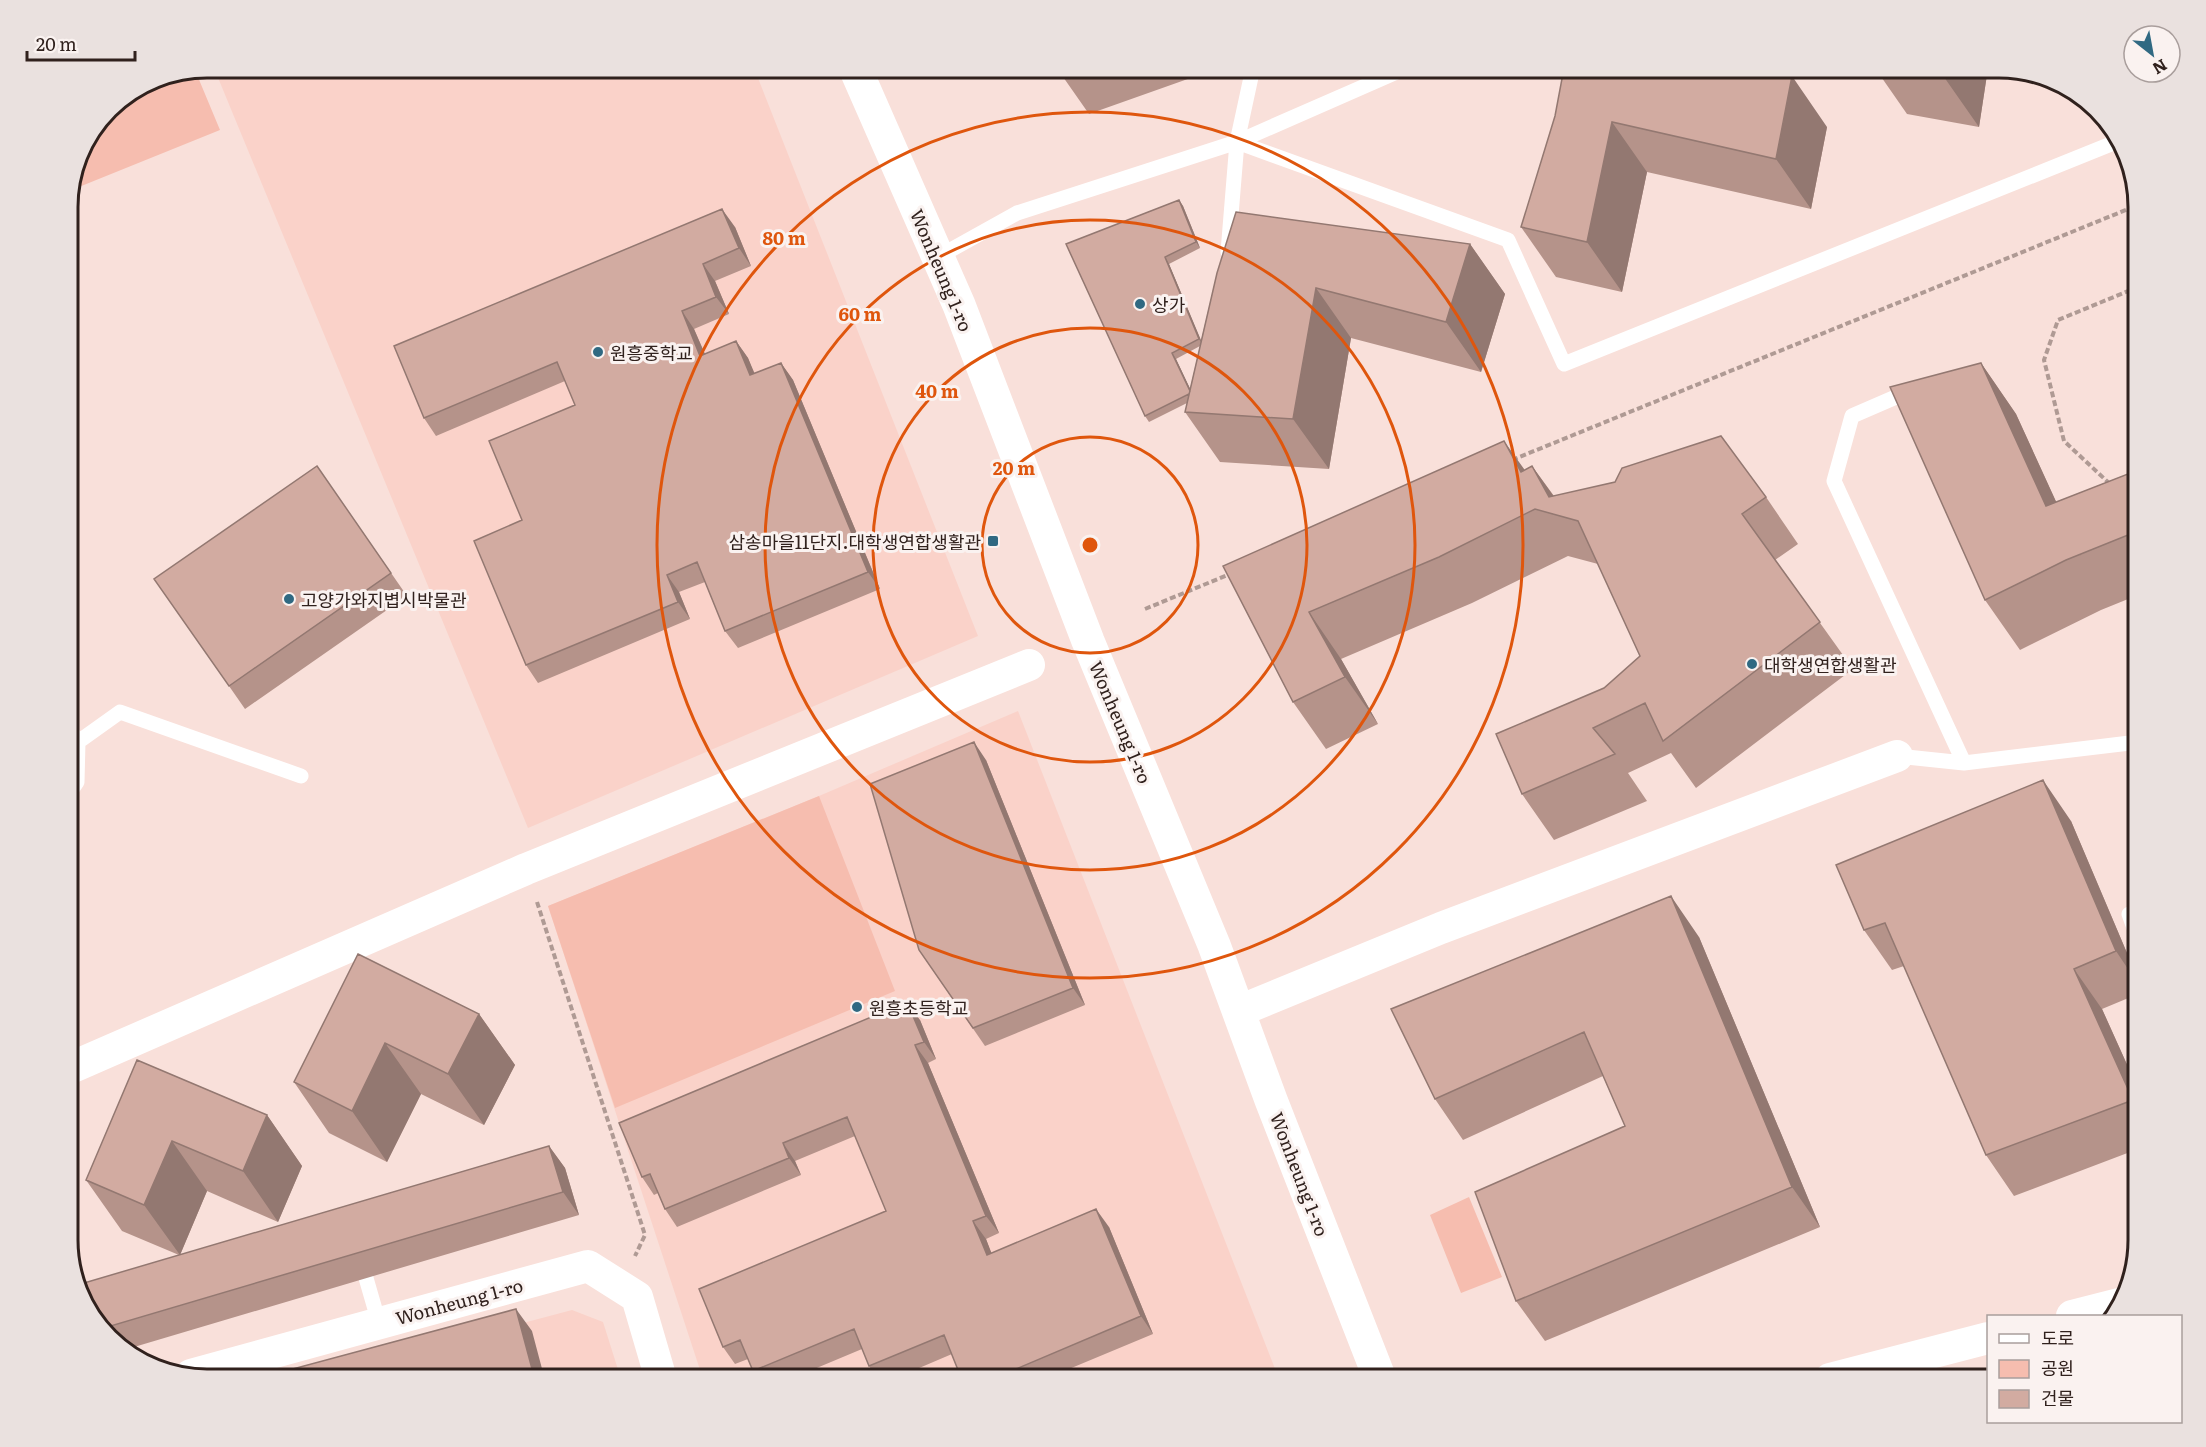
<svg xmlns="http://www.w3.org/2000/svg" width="2206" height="1447" viewBox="0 0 2206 1447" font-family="Literata,'Noto Sans KR',serif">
<rect width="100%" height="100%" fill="#f9e0da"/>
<path fill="#fad2c9" d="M214,68H754L978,636L528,828Z
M1018,711L1279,1379H703L548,906L819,796Z
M572,1310L603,1322L621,1379H313Z"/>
<path fill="#f6bdaf" d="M195,70L220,130L69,191L78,153L109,108L154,78Z
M819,796L895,991L615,1108L548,906Z
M1469,1197L1502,1277L1461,1293L1430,1215Z"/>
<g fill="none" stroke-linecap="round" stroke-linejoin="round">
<path stroke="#af9a94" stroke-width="4" stroke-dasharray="6 3" stroke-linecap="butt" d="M1512,460L2138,205
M2110,484L2064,441L2044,360L2058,320L2138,287
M1145,609L1230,574
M537,902L645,1235L635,1256"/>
<path stroke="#fff" stroke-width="15" d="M1237,142L1508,240L1564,364L2121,140
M1228,252L1237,142L1253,68
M938,257L1017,213L1237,142L1406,68
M1912,390L1852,416L1834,481L1964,763
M68,726L78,742L77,782L68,795
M78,742L120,712L301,776
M1897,756L1964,763L2138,742
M2138,911L2129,914L2138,939
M366,1278L379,1323"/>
<path stroke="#fff" stroke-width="32" d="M1239,1011L1441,928L1897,756
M68,1069L526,869L1029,665
M2072,1316L2119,1304
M191,1375L588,1266L637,1297L661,1379
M1830,1379L1988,1338"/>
<path stroke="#fff" stroke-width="33" d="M855,68L959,305L1088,641L1214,945L1271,1100L1380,1379"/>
</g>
<path fill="#b5938a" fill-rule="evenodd" d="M1058,68H1200L1199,75L1089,114L1061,74Z
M1875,68H1988L1979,127L1907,114Z
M1555,116L1827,127L1811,209L1647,172L1622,292L1556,277L1521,227Z
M1179,200L1183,206L1200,248L1169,264L1201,341L1217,273L1470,244L1505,294L1481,372L1351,338L1329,469L1220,462L1185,412L1187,403L1149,422L1145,416L1066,244ZM1200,346L1190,389L1176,359Z
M735,227L751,266L715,281L729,314L694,329L705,354L736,341L748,358L754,374L781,363L793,380L880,589L738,648L725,631L705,582L679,592L690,619L538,683L526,665L522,520L575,405L565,381L436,436L424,418Z
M1981,363L2016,414L2056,502L2138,470V595L2101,610L2020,650L1985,600Z
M317,466L407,596L245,709L229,686Z
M1532,466L1554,496L1766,497L1798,544L1775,560L1853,669L1696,788L1671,753L1628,773L1647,801L1554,840L1522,794L1604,688L1640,656L1598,564L1568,556L1472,603L1341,659L1378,724L1326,749L1293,702L1223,566L1525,470Z
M986,760L1085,1005L985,1046L919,950Z
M2071,821L2138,979V994L2102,1009L2138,1089V1149L2014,1196L1986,1155L1904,966L1892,970L1864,930Z
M1699,937L1820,1227L1545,1341L1516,1301L1625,1126L1603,1076L1463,1140L1435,1099Z
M358,954L479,1014L515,1065L484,1125L421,1094L387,1162L329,1133L294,1082Z
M920,1020L936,1059L928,1063L999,1233L986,1239L991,1253L1109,1227L1153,1334L1045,1379L962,1380L952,1354L891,1380H879L869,1366L862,1349L788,1380H759L753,1371L748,1359L735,1364L723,1347L886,1211L855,1136L795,1161L801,1175L677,1227L665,1209L658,1193L654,1195L642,1177Z
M137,1060L267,1115L302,1166L278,1222L207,1191L180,1255L549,1146L565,1168L579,1215L124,1350L94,1318L179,1255L122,1231L86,1180Z"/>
<path fill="#937871" d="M1193,68H1200L1199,75Z
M1945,68H1988L1979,127L1944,77Z
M1792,76L1827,127L1811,209L1776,159Z
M1612,122L1647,172L1622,292L1587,242Z
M1179,200L1183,206L1200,248L1196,242Z
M722,209L735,227L751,266L739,248Z
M1470,244L1505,294L1481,372L1446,322Z
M1165,257L1169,264L1203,345L1199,339Z
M703,264L715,281L729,314L716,297Z
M1316,288L1351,338L1329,469L1293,419Z
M682,311L694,329L713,373L700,356Z
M736,341L748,358L763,393L750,375Z
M1172,353L1176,359L1195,399L1191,393Z
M781,363L793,380L880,589L868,572Z
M1981,363L2016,414L2081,556L2046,506Z
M1504,441L1537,487L1521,472Z
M1532,466L1565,512L1549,497Z
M667,575L679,592L690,619L678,602Z
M1309,612L1341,659L1378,724L1345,677Z
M974,742L986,760L1085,1005L1073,988Z
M2043,780L2071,821L2138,979V984L2116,951Z
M1671,896L1699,937L1820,1227L1792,1187Z
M2074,969L2102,1009L2138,1089V1107L2133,1100Z
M907,1002L920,1020L936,1059L924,1042Z
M479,1014L515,1065L484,1125L448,1074Z
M385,1043L421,1094L387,1162L352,1111Z
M915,1045L928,1063L999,1233L986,1216Z
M267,1115L302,1166L278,1222L243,1171Z
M172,1141L207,1191L180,1255L144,1205Z
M783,1143L795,1161L801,1175L789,1158Z
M549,1146L565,1168L579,1215L563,1192Z
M1096,1209L1109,1227L1153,1334L1141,1316Z
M973,1221L986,1239L999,1272L987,1255Z
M516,1309L532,1331L545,1380H535Z"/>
<path fill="#d2aba1" stroke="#937871" stroke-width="1.5" d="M1058,68H1078L1061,74Z
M1564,68H1740L1792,76L1776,159L1612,122L1587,242L1521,227L1555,116Z
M1892,68H1945L1944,77Z
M1179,200L1196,242L1165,257L1199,339L1172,353L1190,391L1189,394L1145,416L1066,244Z
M722,209L739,248L703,264L716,297L682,311L700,356L736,341L750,375L781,363L868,572L725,631L697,562L667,575L678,602L526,665L474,541L522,520L489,441L575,405L557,362L424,418L394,346Z
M1236,212L1470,244L1446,322L1316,288L1293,419L1185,412L1217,273Z
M1981,363L2046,506L2138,470V531L2066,560L1985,600L1890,387Z
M1721,436L1766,497L1742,514L1820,622L1663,741L1645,703L1593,728L1615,754L1522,794L1496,734L1604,688L1640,656L1578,521L1535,509L1439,557L1309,612L1345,677L1293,702L1223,566L1504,441L1521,472L1532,466L1549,497L1615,482L1622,468Z
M317,466L391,573L229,686L154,579Z
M974,742L1073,988L973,1028L919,950L870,784Z
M2043,780L2116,951L2074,969L2133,1100L1986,1155L1885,923L1864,930L1836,865Z
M1671,896L1792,1187L1516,1301L1475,1192L1625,1126L1584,1032L1435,1099L1391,1009Z
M358,954L479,1014L448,1074L385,1043L352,1111L294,1082Z
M907,1002L924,1042L915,1045L986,1216L973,1221L987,1255L1096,1209L1141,1316L990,1380H962L944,1335L869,1366L854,1329L753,1371L740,1340L723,1347L699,1289L886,1211L847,1117L783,1143L789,1158L665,1209L650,1174L642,1177L619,1123Z
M137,1060L267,1115L243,1171L172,1141L144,1205L86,1180Z
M549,1146L563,1192L104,1328L94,1318L84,1283Z
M516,1309L535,1380H259V1378Z"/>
<g fill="none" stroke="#df560d" stroke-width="3">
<circle cx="1090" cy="545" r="108"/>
<circle cx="1090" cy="545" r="217"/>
<circle cx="1090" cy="545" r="325"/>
<circle cx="1090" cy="545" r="433"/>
</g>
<g fill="#306982" stroke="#faf2f0" stroke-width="2">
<circle cx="1140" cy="304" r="6"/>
<circle cx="598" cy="352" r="6"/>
<rect x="987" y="535" width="12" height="12" rx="3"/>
<circle cx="289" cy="599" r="6"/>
<circle cx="1752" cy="664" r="6"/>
<circle cx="857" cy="1007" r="6"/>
</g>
<g text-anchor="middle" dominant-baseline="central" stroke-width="6" stroke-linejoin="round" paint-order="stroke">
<g font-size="18" fill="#30211d" stroke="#faf2f0">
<text transform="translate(942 270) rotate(67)">Wonheung 1-ro</text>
<text transform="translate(1121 722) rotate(67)">Wonheung 1-ro</text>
<text transform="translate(1300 1174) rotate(69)">Wonheung 1-ro</text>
<text transform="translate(459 1301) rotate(-15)">Wonheung 1-ro</text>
</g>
<g font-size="18" fill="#30211d" stroke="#faf2f0" text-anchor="start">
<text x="1152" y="304">상가</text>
<text x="610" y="352">원흥중학교</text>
<text x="981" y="541" text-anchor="end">삼송마을11단지.대학생연합생활관</text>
<text x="301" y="599">고양가와지볍시박물관</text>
<text x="1764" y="664">대학생연합생활관</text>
<text x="869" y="1007">원흥초등학교</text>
</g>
</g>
<path d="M0 0H2206V1447H0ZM207 78H1999A129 129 0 0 1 2128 207V1240A129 129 0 0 1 1999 1369H207A129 129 0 0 1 78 1240V207A129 129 0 0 1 207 78Z" fill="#eae1df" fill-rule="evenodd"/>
<path fill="none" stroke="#30211d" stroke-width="3" d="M207 78H1999A129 129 0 0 1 2128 207V1240A129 129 0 0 1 1999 1369H207A129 129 0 0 1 78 1240V207A129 129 0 0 1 207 78Z"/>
<circle cx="1090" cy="545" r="9" fill="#df560d" stroke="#faf2f0" stroke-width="3"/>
<g font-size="18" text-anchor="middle" font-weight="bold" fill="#df560d" stroke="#faf2f0" stroke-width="6" stroke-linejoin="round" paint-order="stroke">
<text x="784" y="245">80 m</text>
<text x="860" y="321">60 m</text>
<text x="937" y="398">40 m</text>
<text x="1014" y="475">20 m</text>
</g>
<rect x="1987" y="1315" width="195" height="108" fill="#faf2f0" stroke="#a99e9c" stroke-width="1.5"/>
<rect x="1999" y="1334" width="30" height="9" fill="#ffffff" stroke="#a99e9c" stroke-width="1.5"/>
<text x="2041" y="1345" font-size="18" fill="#30211d">도로</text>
<rect x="1999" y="1360" width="30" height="18" fill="#f6bdaf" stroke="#a99e9c" stroke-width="1.5"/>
<text x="2041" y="1375" font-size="18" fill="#30211d">공원</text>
<rect x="1999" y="1390" width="30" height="18" fill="#d2aba1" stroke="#a99e9c" stroke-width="1.5"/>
<text x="2041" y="1405" font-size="18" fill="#30211d">건물</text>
<g transform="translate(2152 54) rotate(149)"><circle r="28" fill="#faf2f0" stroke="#a99e9c" stroke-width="1.5"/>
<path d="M0-4.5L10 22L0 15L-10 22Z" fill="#306982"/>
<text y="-9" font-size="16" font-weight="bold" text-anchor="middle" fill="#30211d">N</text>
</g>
<path d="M27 51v9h108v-9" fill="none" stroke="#30211d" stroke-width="3"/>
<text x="36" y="51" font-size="18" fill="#30211d" stroke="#faf2f0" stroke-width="4.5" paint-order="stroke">20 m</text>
</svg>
